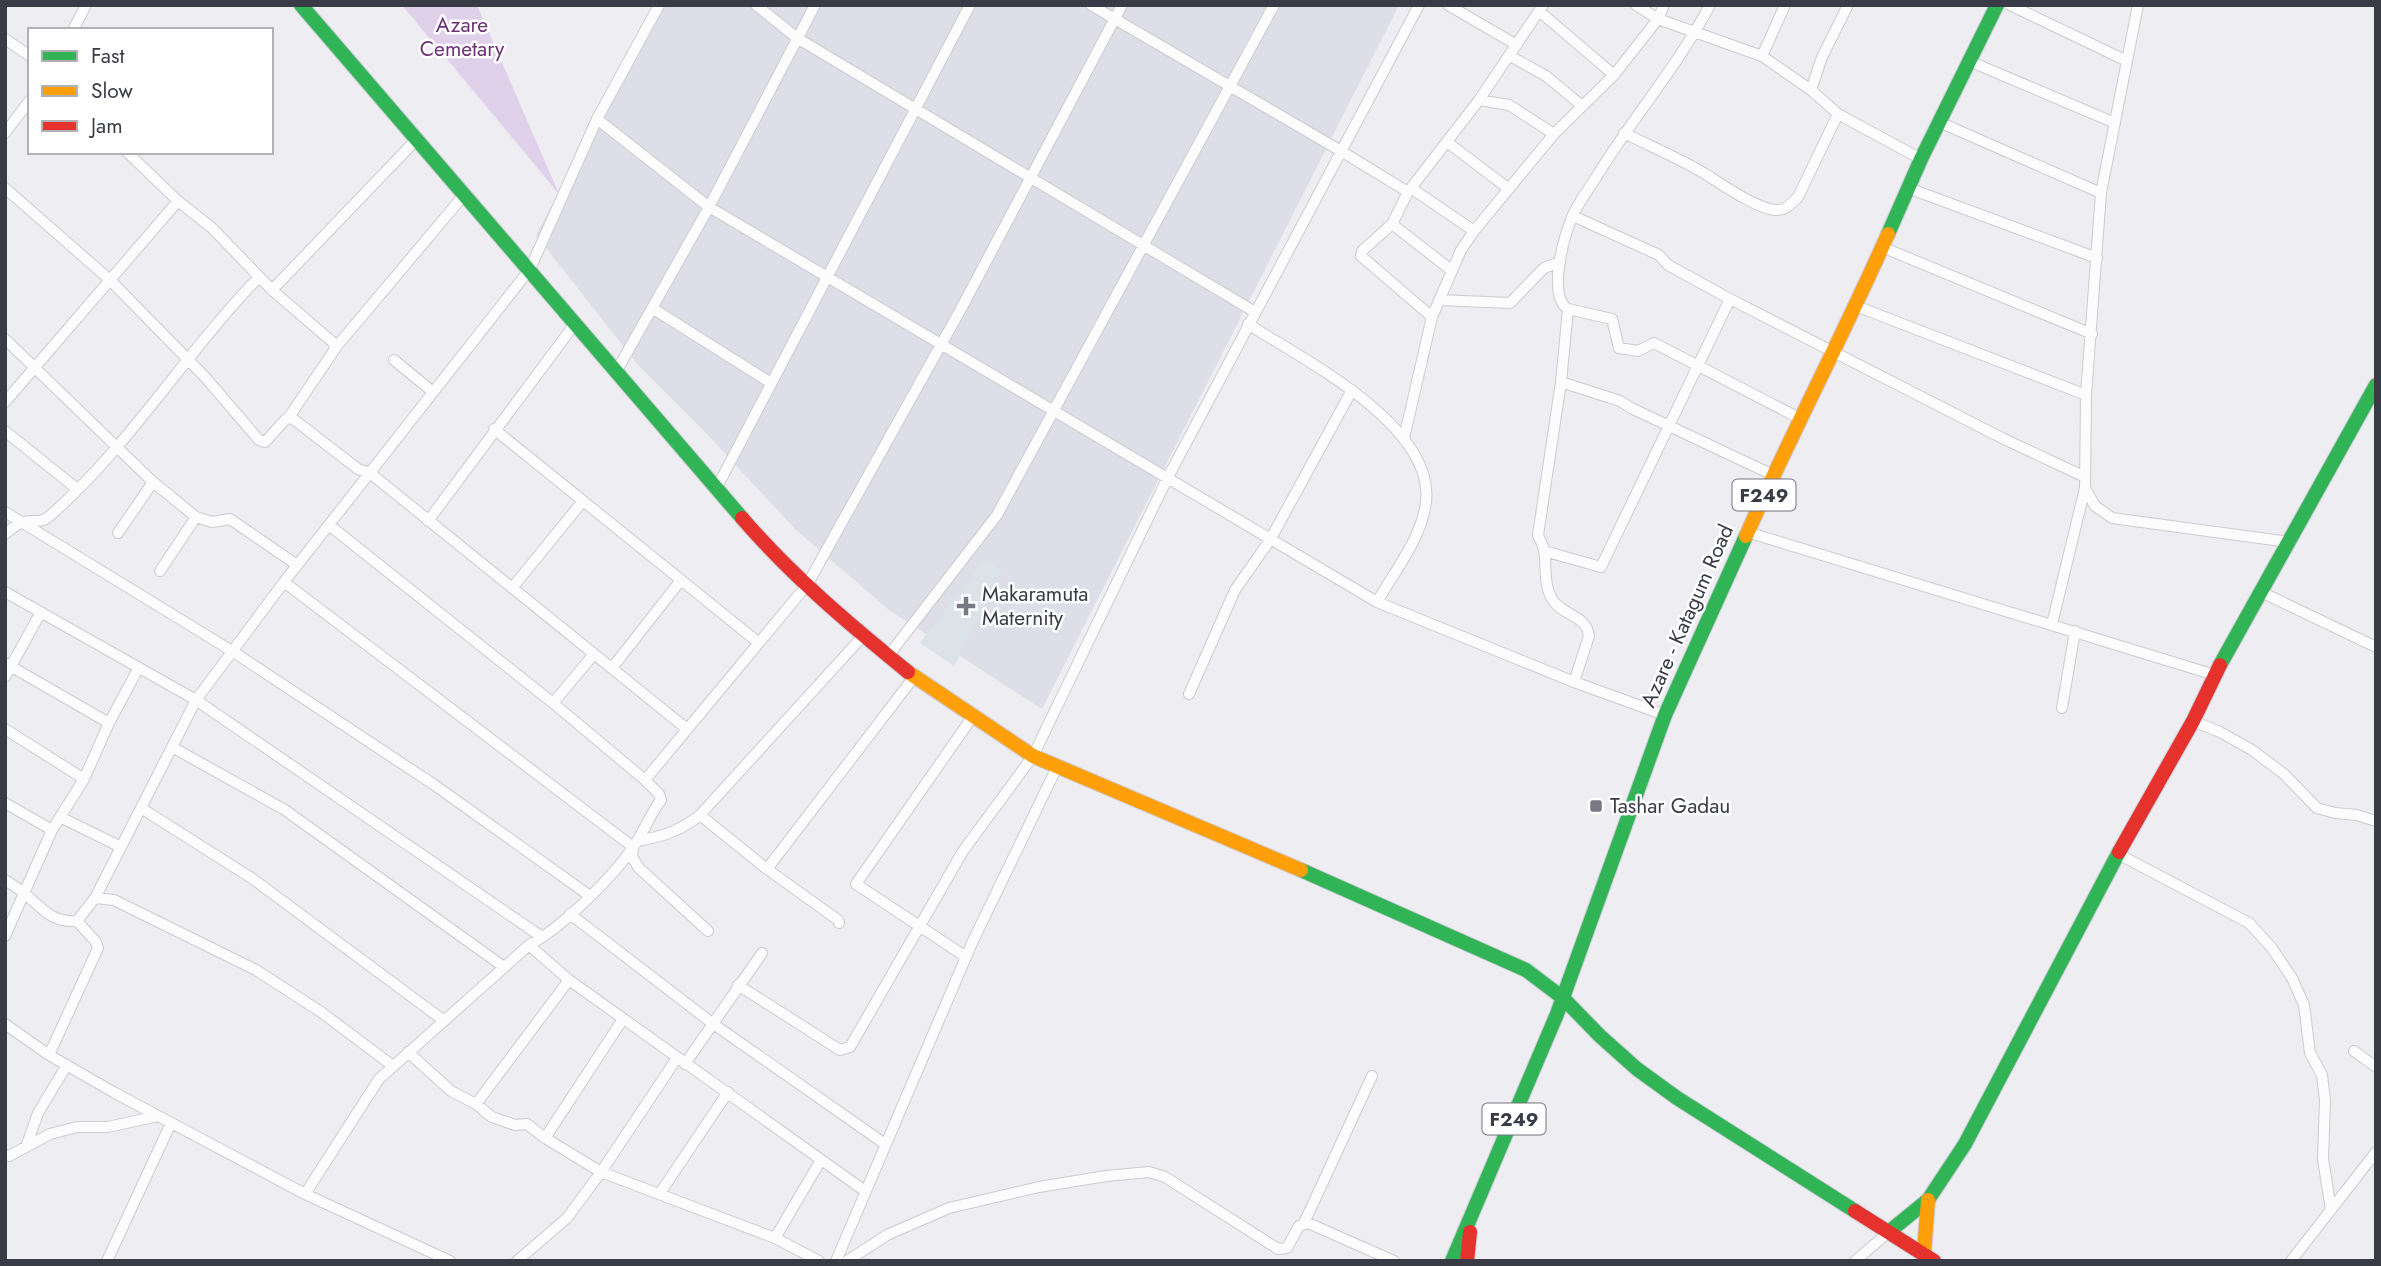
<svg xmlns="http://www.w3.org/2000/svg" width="2381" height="1266" viewBox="0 0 2381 1266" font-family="Jost,sans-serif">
<rect width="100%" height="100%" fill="#ededf2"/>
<path fill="#dddee7" d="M659,5H1399L1042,709L889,610L795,529L707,434L638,365L536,235Z"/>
<path fill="#dbe2e8" d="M985,558L1003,570L954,666L920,643Z"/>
<path fill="#e0d0ea" d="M402,5H477L559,194Z"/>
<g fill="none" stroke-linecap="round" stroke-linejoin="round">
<g stroke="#cbcbd0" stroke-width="12">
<path id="street" d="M756,5L797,38L1255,312
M1091,5L1341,151L1408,192
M1448,5L1517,45
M1636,5L1658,19L1762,56L1811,90L1838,114L1921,159
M1710,5C1679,64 1635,115 1600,171C1591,186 1579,201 1572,217C1564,237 1547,296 1568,309L1612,319L1619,348L1638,351L1654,343L1801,419
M2010,5L2127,61
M1539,11L1614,75
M73,30L86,5
M5,39L30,56
M1510,56L1546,76L1581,105
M1762,56L1785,5
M1969,61L2115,123
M1811,90L1822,57L1848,5
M1479,100L1509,105L1554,134
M597,119L709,207L1377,602L1574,682L1665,715
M1939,122L2101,193
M5,133L30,100
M1624,133C1652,147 1681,159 1707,175C1724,186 1756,208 1775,210C1785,211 1791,204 1798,197L1838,114
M1447,142L1509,189
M127,152L178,201L212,228L272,290L337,346
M5,188L110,280L205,377L259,440L265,442L286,419L292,418L358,469L370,473L687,729
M1411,188L1474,231
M1908,188L2097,258
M1573,216L1659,255L1668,265L1730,299L2004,439L2083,476
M1392,224L1362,251L1361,256L1432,317
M1882,247L2092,334
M1451,270L1392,224L1408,192L1479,100L1543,5
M272,290L416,140
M1439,300L1510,303L1544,268L1560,262
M1856,306L2086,395
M652,308L771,383
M1568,309L1561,382L1538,535C1540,540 1543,545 1544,550C1547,566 1543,584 1552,599C1561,615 1587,615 1589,636L1574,682
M1248,324C1302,359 1435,425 1426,502C1422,538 1394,572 1377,602
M5,339L153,482L196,517L212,522L230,519L297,565
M394,360L433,392
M616,372L709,207L815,5
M1561,382L1620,401L1631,408L1773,475
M5,402L178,201
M289,417L337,346L464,195
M494,429L759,643
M5,431L77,489
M1404,438L1432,317L1461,250L1474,231L1554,134L1614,75L1658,19L1664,5
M2085,488L2095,506L2112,518L2289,542
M716,489L970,5
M5,512L232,651L433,784L590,896
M428,521L574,325
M1747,532L2215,675
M118,533L153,482
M5,534C10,530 17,524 23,522C36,519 40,525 52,514C131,444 186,352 259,277
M1544,551L1601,567L1730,299
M160,571L196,517
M284,582L633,847
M512,588L583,501
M5,592L196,700L542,937
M2261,592L2376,647
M2052,624L2085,488L2086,395L2101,193L2138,5
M888,656L997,515L1274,5
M5,663L109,723
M612,668L681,580
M5,677L41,612
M1189,694L1235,590L1270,540L1352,390
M553,703L594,654
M2062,708L2075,631
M2193,721L2220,732L2252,750L2284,774L2317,808L2335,813L2357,815L2376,821
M5,729L84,779
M172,747L285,810L504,967
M645,780L807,585L962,307L1122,5
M5,803L52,830
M141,808L253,879L443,1020
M700,815L767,869L838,920L839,923
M60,817L121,847
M637,841C662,837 680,831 700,815L863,636
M633,847L632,857L639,868L708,931
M2118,854L2249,923L2271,947L2292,978L2304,1005L2310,1053L2322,1075L2325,1100L2323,1159L2331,1210
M767,869L914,677
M5,880C11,884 18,888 24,893C41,907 51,923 77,921L95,898L114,900L256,970L321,1012L393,1066
M95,898L196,700L284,582L530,269L597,119L659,5
M570,914L712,1023L885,1144
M5,936L52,830L84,779L109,723L138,669
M529,945L569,980L865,1191
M966,957L856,884L973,716
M738,985L840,1050L850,1047L963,851L1033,756L1167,479L1419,5
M5,1024L49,1055L115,1093L305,1194L450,1261
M2354,1051L2376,1067
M408,1052L451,1091L476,1104L492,1117L515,1125L527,1124L545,1138L601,1172L775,1238L819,1261
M49,1055L98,948L96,942L77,921
M685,1064L762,953
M476,1104L569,980
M545,1138L623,1019
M26,1147L38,1113L67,1065
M5,1155L9,1156L50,1134L77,1127H108L158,1116
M660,1193L728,1092
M305,1194L379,1079L529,945C563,927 615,875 636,843C645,829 651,813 661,800L659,794L645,780L553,703L329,525
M1304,1223L1372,1076
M775,1238L821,1160
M107,1261L171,1123
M517,1261L567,1218L601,1172L677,1058
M836,1261L972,943L1057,767
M847,1261L887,1235L949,1208L1039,1187L1106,1176L1149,1172L1165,1177L1278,1249L1287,1248L1299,1226L1308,1223L1394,1261
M1855,1261L1890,1231
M2291,1261L2376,1152"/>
</g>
<g stroke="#cbcbd6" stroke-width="16">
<path id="fast" d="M301,5L742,518
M1888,234L1921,159L1997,5
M2220,665L2376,385
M1301,870L1526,970L1563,998L1600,1036L1637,1069L1677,1098L1855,1211
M1890,1231L1928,1200L1965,1144L2119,852
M1452,1261L1557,1014L1665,715L1746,536"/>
</g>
<g stroke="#cbcbd6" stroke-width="16">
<path id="slow" d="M1746,536C1791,434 1843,336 1888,234
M908,672L1033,756L1301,870
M1924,1253L1928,1200"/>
</g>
<g stroke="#cbcbd6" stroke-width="16">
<path id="jam" d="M742,518C791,575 849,624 908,672
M2119,852L2193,721L2220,665
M1855,1211L1934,1261
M1467,1261L1470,1232"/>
</g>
<use href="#street" stroke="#fcfcfd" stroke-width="10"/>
<use href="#fast" stroke="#30b455" stroke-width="14"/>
<use href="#slow" stroke="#ff9f0a" stroke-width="14"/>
<use href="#jam" stroke="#e5322d" stroke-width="14"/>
</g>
<g fill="#787983" stroke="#fff" stroke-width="2.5">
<path d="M962.5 595.5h7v7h7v7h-7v7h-7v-7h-7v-7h7z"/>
<rect x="1589" y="799" width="14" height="14" rx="3.5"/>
</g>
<g text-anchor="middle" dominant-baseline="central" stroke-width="5" stroke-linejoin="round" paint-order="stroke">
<g fill="#fff" stroke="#74767e" stroke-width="2">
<rect x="1732.5" y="479.5" width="63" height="31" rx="5"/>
<rect x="1482.5" y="1103.5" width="63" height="31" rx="5"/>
</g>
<g font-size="19" font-weight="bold" fill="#393b47">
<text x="1764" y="495">F249</text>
<text x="1514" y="1119">F249</text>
</g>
<g font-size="21" fill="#6b3174" stroke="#fff">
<text x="462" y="25">Azare<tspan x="462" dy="24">Cemetary</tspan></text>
</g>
<g font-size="21" fill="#393b47" stroke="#fff" text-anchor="start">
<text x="982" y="594">Makaramuta<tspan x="982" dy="24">Maternity</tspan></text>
<text x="1610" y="806">Tashar Gadau</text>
</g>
<g font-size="21" fill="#393b47" stroke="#fff">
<text transform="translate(1687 616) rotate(-66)">Azare - Katagum Road</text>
</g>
</g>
<rect width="2381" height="1266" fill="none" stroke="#393b47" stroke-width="14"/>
<rect x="28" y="28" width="245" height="126" fill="#ffffff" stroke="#b0b1b5" stroke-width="2"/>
<rect x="42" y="51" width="35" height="10" fill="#30b455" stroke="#b0b1b5" stroke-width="2"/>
<text x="91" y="63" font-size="21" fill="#393b47">Fast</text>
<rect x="42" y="86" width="35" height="10" fill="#ff9f0a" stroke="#b0b1b5" stroke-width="2"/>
<text x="91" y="98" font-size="21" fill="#393b47">Slow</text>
<rect x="42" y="121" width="35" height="10" fill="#e5322d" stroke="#b0b1b5" stroke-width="2"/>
<text x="91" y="133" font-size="21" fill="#393b47">Jam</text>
</svg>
